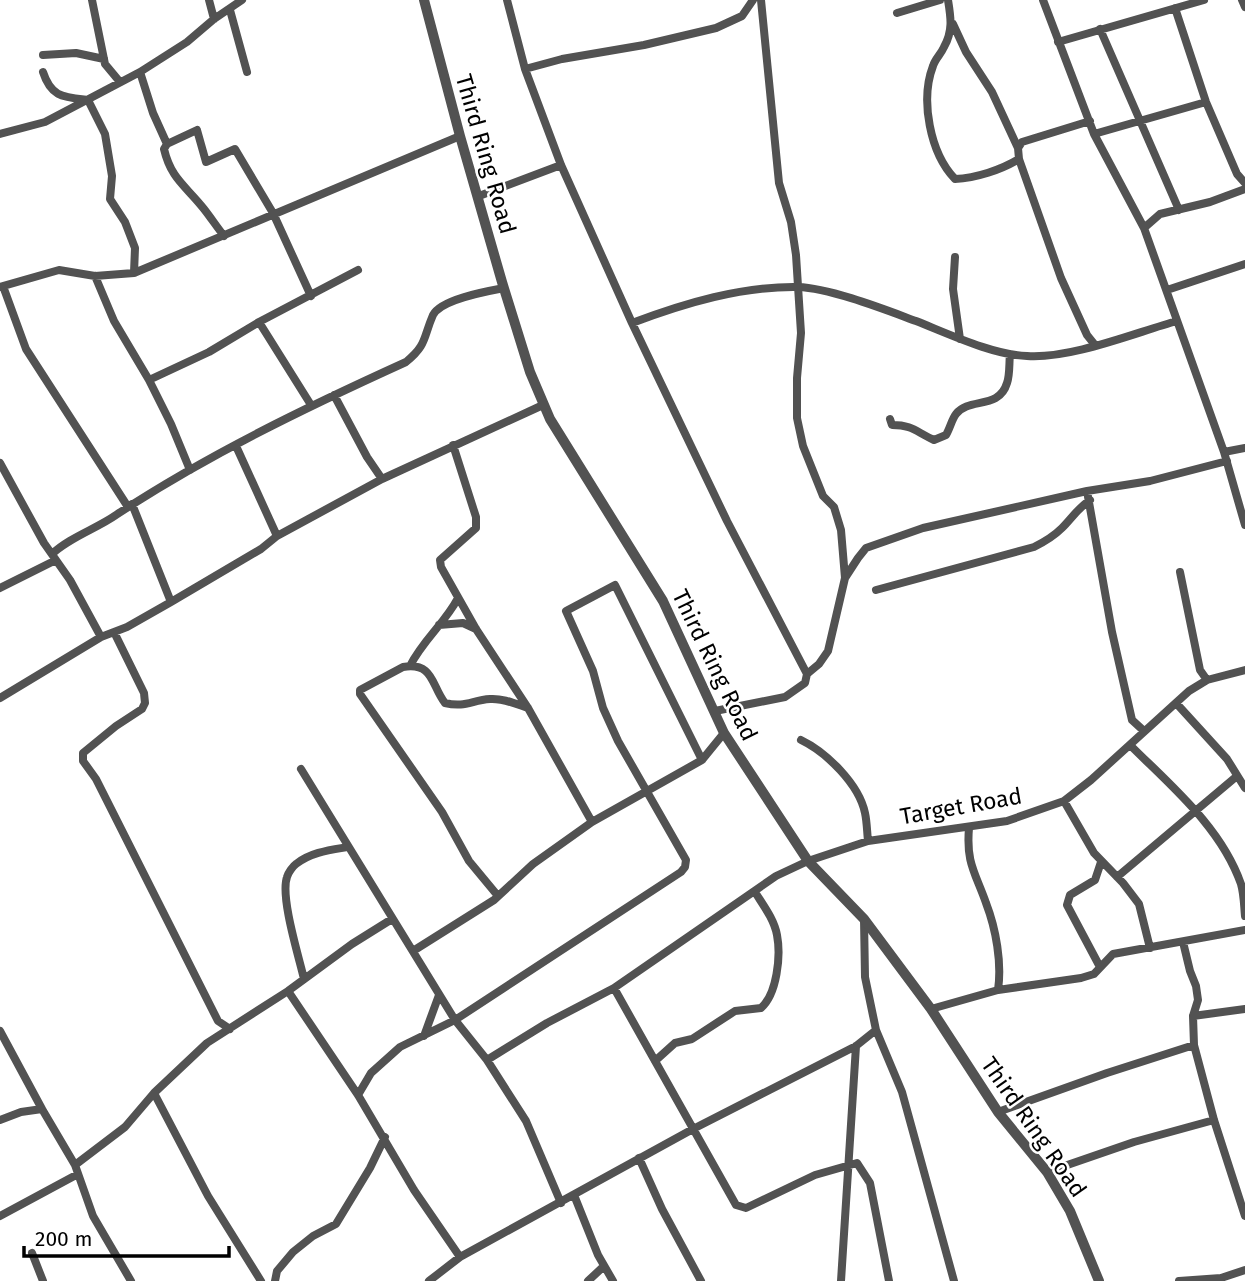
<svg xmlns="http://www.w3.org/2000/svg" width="1245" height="1281" viewBox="0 0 1245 1281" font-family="'Fira Sans',sans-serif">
<rect width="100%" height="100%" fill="#fff"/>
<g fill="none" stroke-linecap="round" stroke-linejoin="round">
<path stroke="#525252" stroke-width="8" d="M92,0L105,64L120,82
M209,0L214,19
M507,0L525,69L561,165L632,323L727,521L807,674
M761,0L779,183L791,222L796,255L801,333L797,378V418L803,446L823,496L834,507L841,530L845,578
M948,0C951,18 953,31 944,47C941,54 935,59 933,66C920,100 930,153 955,179C976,178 1001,170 1019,159
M1043,0L1094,134L1144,228L1224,452L1245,525
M1242,0L1245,7
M1175,8L1206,102L1237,174L1245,183
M230,10L247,72
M897,13L940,0
M953,24L966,52L992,92L1018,148
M1100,29L1179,210
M1058,42L1204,0
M43,55L76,53L104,59
M525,69L562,59L644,45L716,28L742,16L753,0
M43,72C51,97 63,97 88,100L105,134L112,176L110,199L125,222L135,248L134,273
M140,72L153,113L167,144L197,130L206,162L235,149L273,213L311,296
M1090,121L1022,142L1018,148L1019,159L1061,278L1087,335L1095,345
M0,134L45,122L140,72L187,42L214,19L242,0
M1094,134L1206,102
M167,144L164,149C171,179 186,186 204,209C211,218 217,227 224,236
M479,196L561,165
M1144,228L1160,214L1210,202L1245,189
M955,257L953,289L960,339
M95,276L114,321L149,380L171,424L190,470
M3,286L26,349L128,507
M0,287L59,270L95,276L134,273L460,136
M1167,290L1245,264
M259,322L311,405
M632,323C685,303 742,286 798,287C830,288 886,310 916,321C949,334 993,355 1027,356C1071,359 1134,333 1177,321
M149,380L209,352L259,322L358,270
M334,395L367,457L382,479
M890,419L892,425C913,425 916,432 934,440L946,435C950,428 952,419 956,414C969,397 999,410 1007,383C1010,375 1009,363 1010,354
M453,445L476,517V528L440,560L441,567L476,629L528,708L592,822
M236,446L277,536
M1224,452L1245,448
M0,463L44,543L70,580L101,637L127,627L171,602L261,549L277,536L382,479L543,405
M1087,491L1112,632L1132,720L1144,731
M132,504L171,602
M52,554C70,537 96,529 116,515C207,455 307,407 406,362C427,345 423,338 433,315C441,299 488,291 504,288
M1180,572L1200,670L1207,680
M0,588L56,560
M876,590L1034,547C1044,542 1054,536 1062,528C1072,518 1078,508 1090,500
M439,625L463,623L476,629
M114,632L144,693L145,703L142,709L116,726L83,753V761L96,779L218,1021L230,1029
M410,666C423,640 445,623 458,598
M0,698L101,637
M1176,703L1227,759L1245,788
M715,711L785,697L805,683L807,674L819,664L828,651L845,578L858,558L866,548L923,528L1087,491L1150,481L1227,461
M801,740C826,752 859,784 865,813C867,822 867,832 868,841
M1130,745C1171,786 1221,827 1241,884C1244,894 1244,906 1245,916
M301,769L455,1020L487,1060L526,1121L561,1203
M1064,801L1094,853L1123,883L1139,904L1150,948
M969,828C966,863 975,872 986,903C996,929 1002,963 998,990
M1117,877L1237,776
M498,896L469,861L442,812L360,694V690L403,667C434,662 431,685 445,703C465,708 472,700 490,699C503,698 516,704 528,708
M1183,942L1190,971L1196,986L1198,1000L1193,1016L1194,1045L1214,1120L1245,1216
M413,951L494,900L533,864L592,822L702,760L724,733
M1100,967L1067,905L1070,895L1095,880L1101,862
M304,979C299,957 280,897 287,877C288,873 293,866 296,864C311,852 330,850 348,847
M614,988L736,1205L746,1208L815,1175L857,1163L870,1183L889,1281
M288,991L358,1095L414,1190L460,1257
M931,1009L998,990L1081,978L1094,974L1113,954L1245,930
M1193,1016L1245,1009
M876,1030L902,1092L954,1281
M0,1031L42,1109L75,1165L93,1216L131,1281
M424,1036L439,995
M487,1060L547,1023L614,988L776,876L808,861L868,841L1007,821L1064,801L1091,780L1189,691L1207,680L1245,670
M655,1061L675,1043L692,1039L735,1011L761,1008C777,994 781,956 777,935C774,919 763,905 755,892
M154,1093L208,1196L261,1281
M358,1095L371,1073L400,1047L455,1020L681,872L685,867L686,860L618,741L603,708L593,671L566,611L615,585L702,760
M998,1112L1107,1073L1194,1045
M0,1120L21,1112L42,1109
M639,1158L662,1209L701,1281
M75,1165L125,1127L154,1093L207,1043L288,991L352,944L392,919
M1047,1172L1134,1142L1214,1120
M574,1195L598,1255L613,1281
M0,1216L78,1174
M32,1253L43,1281
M275,1281L277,1271L293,1252L313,1236L336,1224L370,1168L385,1137
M429,1281L460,1257L693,1129L856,1046L876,1030L865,977L864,919
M588,1281L603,1267
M841,1281L856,1046
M1179,1281L1221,1278L1245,1270"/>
<path stroke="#525252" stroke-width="10" d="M424,0L460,136L502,282L530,372L550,419L663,601L724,733L808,861L864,919L931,1009L998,1112L1047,1172L1070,1211L1099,1281"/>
</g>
<g text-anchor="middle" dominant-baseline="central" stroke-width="5" stroke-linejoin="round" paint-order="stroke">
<g font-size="23" fill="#000" stroke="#fff">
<text transform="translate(486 154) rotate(74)">Third Ring Road</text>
<text transform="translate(715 665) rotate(64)">Third Ring Road</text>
<text transform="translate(961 806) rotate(-10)">Target Road</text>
<text transform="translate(1034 1127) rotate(55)">Third Ring Road</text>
</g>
</g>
<path d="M24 1246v10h205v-10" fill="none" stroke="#000000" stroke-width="3.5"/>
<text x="35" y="1246" font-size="21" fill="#000000" stroke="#ffffff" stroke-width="5" paint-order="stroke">200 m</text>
</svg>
